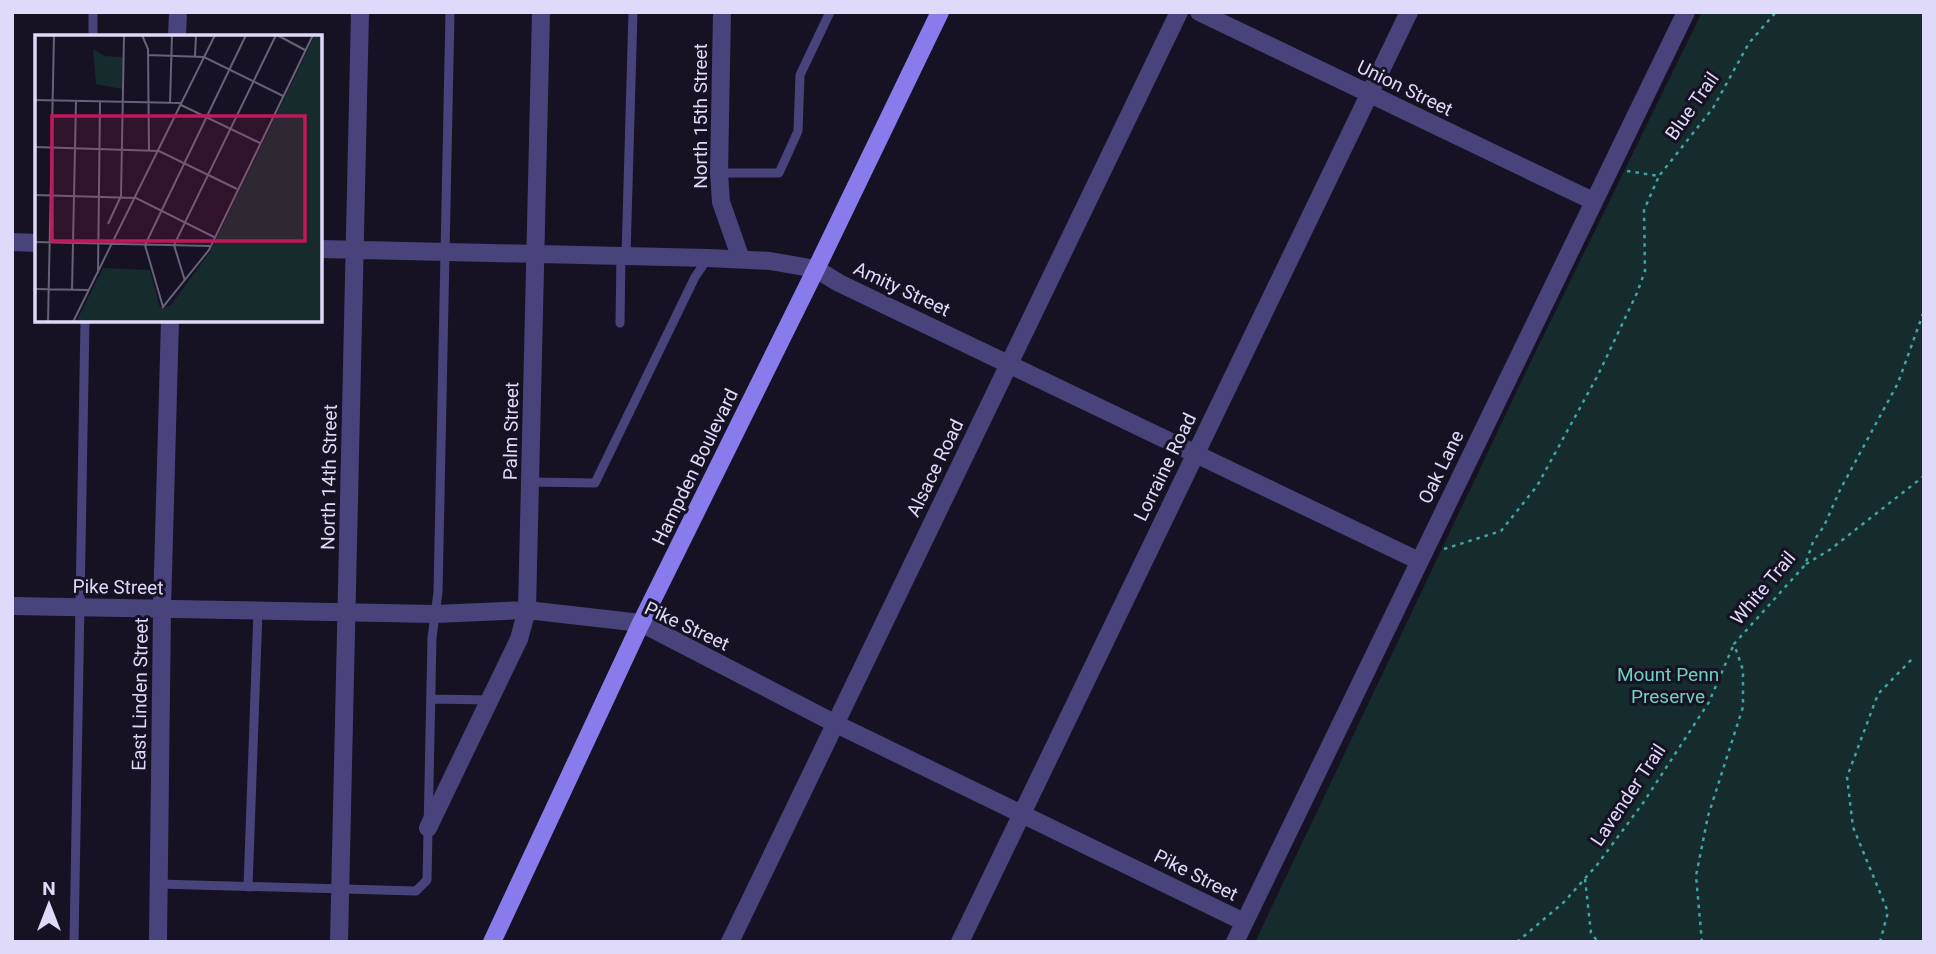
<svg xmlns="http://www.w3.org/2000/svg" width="1936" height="954" viewBox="0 0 1936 954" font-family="Roboto,sans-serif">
<rect width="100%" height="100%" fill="#161223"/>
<path fill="#152b2c" d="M1702,12H1924V942H1255L1533,357Z"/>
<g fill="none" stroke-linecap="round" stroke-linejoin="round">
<path stroke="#3fa5a7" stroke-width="2.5" stroke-dasharray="3.5 5" stroke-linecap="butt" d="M1627,171L1659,176L1713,108L1749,43L1776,12
M1444,549L1501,531L1537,486L1598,375L1637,293L1645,271L1644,210L1659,176
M1806,564L1831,549L1924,476
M1585,879L1591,933L1598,942
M1517,942L1564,902L1597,865L1643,803L1709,702L1734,644
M1702,942L1696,876L1708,816L1743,707V670L1734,644L1805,565L1813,542L1824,526L1840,490L1898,383L1924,311
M1880,942L1888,912L1853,827L1847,777L1878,694L1914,657"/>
<path stroke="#49437c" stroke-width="9" d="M93,37V12
M719,173H779L798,131L800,75L830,12
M626,255L633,12
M620,323L621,255
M531,482L595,483L695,277L708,258
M431,699L489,700
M159,884L416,891L427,880L432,638L438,592L450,12
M248,887L258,611
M74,942L85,320"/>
<path stroke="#49437c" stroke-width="18" d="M722,12L719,173L721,202L741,259
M1199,12L1593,201
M177,37L178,12
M12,242L37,243
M320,249L708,258L770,261L816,269L839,283L1419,561
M12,606L435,614L527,610L641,623L834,723L1244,922
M428,828L519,639L527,610L541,12
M158,942L162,609L170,320
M339,942L360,12
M730,942L1179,12
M960,942L1409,12
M1235,942L1686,12"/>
<path stroke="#887ced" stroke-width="18" d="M492,942L641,623L816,269L940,12"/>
</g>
<g text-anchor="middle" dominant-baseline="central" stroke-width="6" stroke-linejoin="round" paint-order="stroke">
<g font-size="19" fill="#dfd9fa" stroke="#161223">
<text transform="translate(1405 88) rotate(26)">Union Street</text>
<text transform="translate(1692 106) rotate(-55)">Blue Trail</text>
<text transform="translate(700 116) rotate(-90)">North 15th Street</text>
<text transform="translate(902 289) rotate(25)">Amity Street</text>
<text transform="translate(511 431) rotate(-89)">Palm Street</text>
<text transform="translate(695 467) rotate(-64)">Hampden Boulevard</text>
<text transform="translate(1165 467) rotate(-64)">Lorraine Road</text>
<text transform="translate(1441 467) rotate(-64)">Oak Lane</text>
<text transform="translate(935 468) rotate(-64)">Alsace Road</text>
<text transform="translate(329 477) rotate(-89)">North 14th Street</text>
<text transform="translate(118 587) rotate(1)">Pike Street</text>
<text transform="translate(1763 588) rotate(-50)">White Trail</text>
<text transform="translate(687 626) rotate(25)">Pike Street</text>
<text transform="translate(140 694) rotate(-89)">East Linden Street</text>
<text transform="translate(1628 795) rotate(-56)">Lavender Trail</text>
<text transform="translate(1196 875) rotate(27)">Pike Street</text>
</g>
<g font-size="19" fill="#6ed0bf" stroke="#161223">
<text x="1668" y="674">Mount Penn<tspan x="1668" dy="22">Preserve</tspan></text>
</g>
</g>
<g transform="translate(35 35)">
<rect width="287" height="287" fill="#161223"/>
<path d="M280,0H287V287H41L68,233L115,235L125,272L135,271L175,217ZM58,14L70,21L88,22L87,54L61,49Z" fill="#152b2c"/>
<path fill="none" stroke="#666279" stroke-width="2" d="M107,0L113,14L114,115M211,0L110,210L128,272L174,215L278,0M242,0L270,15M113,20L169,22L248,61M160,21L161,0M0,65L147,68M135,68L137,0M146,70L225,108M0,112L124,116L202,154M0,160L101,163L179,202M73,189L86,161L89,0M0,207L175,211M63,238L65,67M150,246L139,210L241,0M0,254L54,255M37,255L41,66M13,287L19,0M38,287L180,0"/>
<path fill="#c2185b" fill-opacity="0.15" stroke="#c2185b" stroke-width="3.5" d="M17,81H270V206H17Z"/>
<rect width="287" height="287" fill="none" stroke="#dfd9fa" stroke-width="3.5"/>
</g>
<rect width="1936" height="954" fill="none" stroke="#dfd9fa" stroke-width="28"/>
<g transform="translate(49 905)" stroke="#161223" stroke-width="5" paint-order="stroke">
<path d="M0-5L12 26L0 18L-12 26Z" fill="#dfd9fa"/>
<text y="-10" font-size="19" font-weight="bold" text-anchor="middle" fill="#dfd9fa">N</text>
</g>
</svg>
